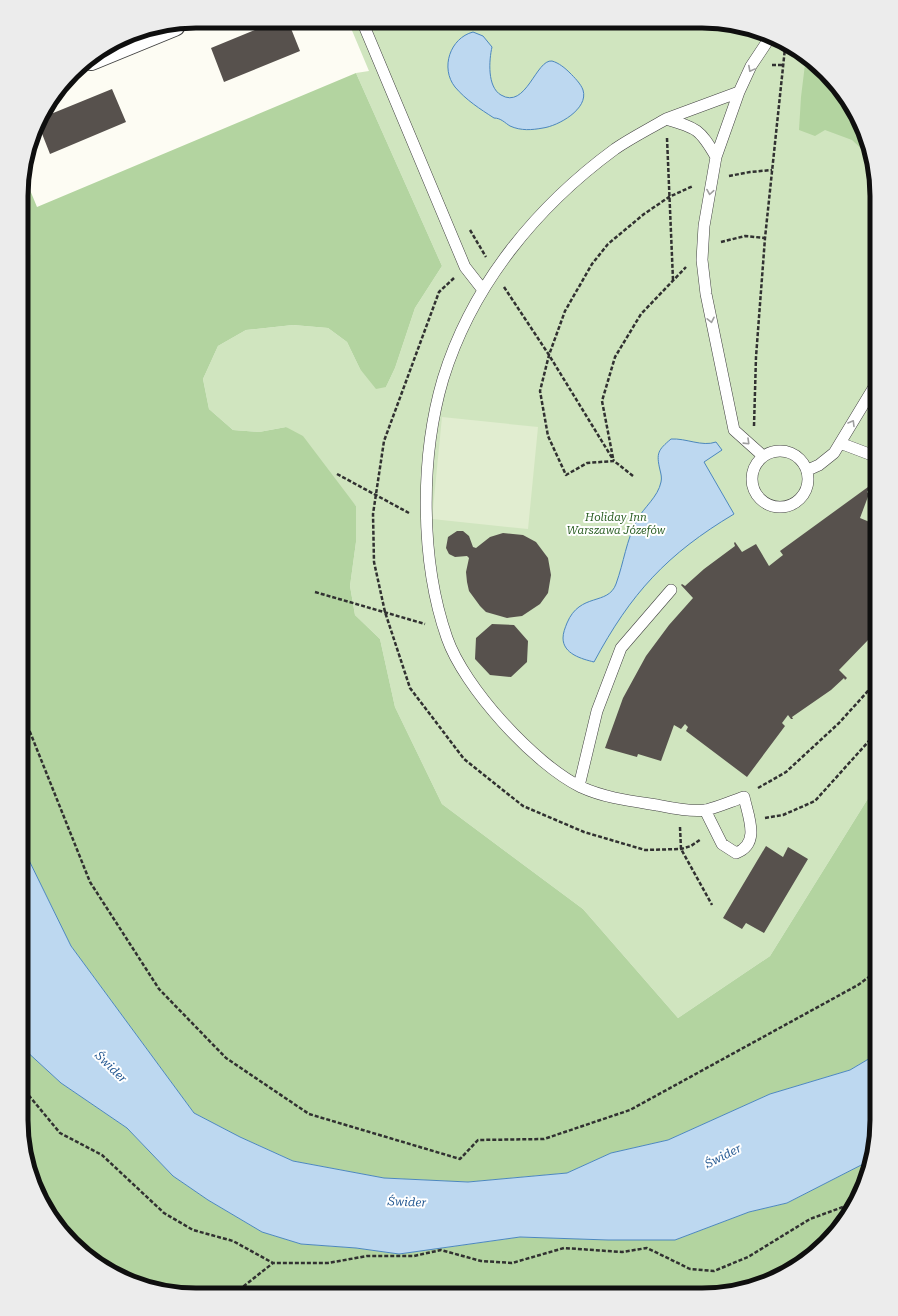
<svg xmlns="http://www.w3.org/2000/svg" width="898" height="1316" viewBox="0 0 898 1316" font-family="'Roboto Serif',serif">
<rect width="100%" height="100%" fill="#fdfcf3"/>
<path fill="#d0e5bf" d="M348,21L725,23L769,34L808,57L859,119L877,196V784L770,956L678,1018L583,909L442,804L395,707L380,639L355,615L350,586L356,542V506L286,427L259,432L233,430L209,409L203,379L218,346L246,330L293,325L328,328L347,342L360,369L386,387L395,368L415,308L442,266L356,73L369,71Z"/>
<path fill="#b3d4a0" d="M806,56L859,119L867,154L852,140L825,130L815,136L799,130L801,97Z
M356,73L442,266L415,308L395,368L386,387L376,389L360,369L347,342L328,328L293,325L246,330L218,346L203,379L209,409L233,430L259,432L286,427L303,436L356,506V542L350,586L355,615L380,639L395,707L442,804L583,909L678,1018L770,956L877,784V1054L850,1070L770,1094L668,1140L611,1153L567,1173L468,1182L384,1178L293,1161L240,1137L194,1113L71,946L21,844L23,173L37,207Z
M21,1041L24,1049L61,1083L127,1128L173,1176L208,1200L262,1232L301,1244L356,1248L399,1254L520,1237L608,1240H675L749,1212L787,1203L871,1160L868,1176L847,1217L817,1252L779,1277L702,1295L174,1294L99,1265L64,1235L39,1197L21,1120Z"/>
<path fill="#e1edd0" d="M442,417L538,427L528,529L432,519Z"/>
<path fill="#bdd8f0" stroke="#4c87be" d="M473,32L483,36L492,47C489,60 487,87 501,95C526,110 536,59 552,61C559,63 565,68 570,73C574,77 581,84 583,90C589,109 558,126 543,128C532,130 521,131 510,126C505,123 501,118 494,118C480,109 466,100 455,87C440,68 450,38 473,32Z
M671,439C686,438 702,447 716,442L722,450L704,462L734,514C667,554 631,593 594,662C582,659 563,654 563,638C563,633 565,628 567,623C580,592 608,606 616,584C624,562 626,541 637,520C644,507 658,497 661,482C662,478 661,474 660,470C656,453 658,450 671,439Z
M21,844L71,946L194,1113L240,1137L293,1161L384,1178L468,1182L567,1173L611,1153L668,1140L770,1094L850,1070L877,1054V1131L871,1160L787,1203L749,1212L675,1240H608L520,1237L399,1254L356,1248L301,1244L262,1232L208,1200L173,1176L127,1128L61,1083L24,1049L21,1041Z"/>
<path fill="#57514d" d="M277,21H288L300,51L224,82L211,48Z
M112,89L126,122L50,154L39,126L41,118Z
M868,487L869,489L867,492L869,494L860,518L872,523L877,512V642L871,637L839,670L847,678L845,680L844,678L831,690L792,717L793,719H791L788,715L782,723L785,726L747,777L686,731L688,727L685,724L681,729L674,725L661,761L638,754L637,757L605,748L623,698L646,656L669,625L693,598L681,585L682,584L685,586L704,569L735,546L734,543L735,542L742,552L756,544L769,566L783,555L780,551Z
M457,531H463L469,536L473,547L476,548L490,537L503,533L523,535L536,542L548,558L551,575L548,593L540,604L522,616L507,618L486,612L480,606L469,591L467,582L466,572L469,558L467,556L455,557L449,554L446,548L448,537Z
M492,624L514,625L528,641L527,662L511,677L490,675L475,659L476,638Z
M766,846L783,857L788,847L808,859L764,933L746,923L742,929L723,918Z"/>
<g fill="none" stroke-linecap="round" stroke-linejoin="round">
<g stroke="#424242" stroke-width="12">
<path id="service" d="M362,21L465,267L483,290
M666,119C649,129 631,138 615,149C536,207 472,285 443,379C420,457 420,561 447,638C464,687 534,764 581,787C605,798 631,801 657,805C672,808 691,812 706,810C719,807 732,801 744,797C748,816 761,844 736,853L722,844L705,810
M716,157C700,129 697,128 666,119L739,92
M840,443L877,457
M752 479a28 28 0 1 1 56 0a28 28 0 1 1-56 0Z
M763,456L734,430L706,294L702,260L704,226L716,157L739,92L751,66L771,36
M808,470L819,465L834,453L877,382
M579,786L597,711L621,648L671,590"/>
</g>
<g stroke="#424242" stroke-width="24">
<path id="minor" d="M91,59L174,25"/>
</g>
<path stroke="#313131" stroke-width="2.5" stroke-dasharray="4 2" stroke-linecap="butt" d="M772,65H784
M667,138L673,280
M729,176L750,172L772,170
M470,230L486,257
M721,242L745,236L765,238
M454,278L439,292L384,441L373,514L374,562L385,612L410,688L464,759L523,806L584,832L645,850L681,849L691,846L701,839
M504,287L549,355L614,461
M754,426L756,357L765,238L785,48
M613,458L602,401L615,357L641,314L686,267
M337,474L409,513
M633,476L614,461L587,463L566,475L548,436L540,391L549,355L565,311L592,264L608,244L644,214L669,197L693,186
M315,592L425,624
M22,722L30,732L90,882L159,989L226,1058L309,1114L460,1159L478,1140L544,1139L630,1110L858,985L877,971
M758,788L786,772L839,723L877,681
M765,818L783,815L815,801L877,732
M680,827L681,849L712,905
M21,1086L60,1133L102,1155L164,1213L193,1230L233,1241L273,1263H328L367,1256H414L441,1250L481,1261L512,1263L564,1248L622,1252L647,1248L690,1269L714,1271L748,1257L810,1219L854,1203
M234,1294L273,1263"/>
<use href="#service" stroke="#fff" stroke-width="11"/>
<use href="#minor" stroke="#fff" stroke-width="22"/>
</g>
<defs><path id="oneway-chevron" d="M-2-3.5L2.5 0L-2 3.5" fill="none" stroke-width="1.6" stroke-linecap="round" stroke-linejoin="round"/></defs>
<g stroke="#9f9f9f">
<use href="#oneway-chevron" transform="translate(751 69) rotate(118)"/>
<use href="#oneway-chevron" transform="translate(710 192) rotate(99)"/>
<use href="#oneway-chevron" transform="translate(711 320) rotate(78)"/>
<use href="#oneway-chevron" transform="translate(852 423) rotate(-59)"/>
<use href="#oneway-chevron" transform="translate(747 442) rotate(44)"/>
</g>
<g text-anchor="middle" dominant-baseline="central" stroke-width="4" stroke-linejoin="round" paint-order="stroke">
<g font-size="11" font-style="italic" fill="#2d6026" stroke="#fff">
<text x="616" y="517">Holiday Inn<tspan x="616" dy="13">Warszawa Józefów</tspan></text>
</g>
<g font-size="12" font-style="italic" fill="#265a93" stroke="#fff">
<text transform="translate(111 1067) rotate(44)">Świder</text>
<text transform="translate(723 1156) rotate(-27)">Świder</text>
<text transform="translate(407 1202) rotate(2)">Świder</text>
</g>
</g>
<path d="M0 0H898V1316H0ZM196 28H702A168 168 0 0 1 870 196V1120A168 168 0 0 1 702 1288H196A168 168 0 0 1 28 1120V196A168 168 0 0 1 196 28Z" fill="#ececec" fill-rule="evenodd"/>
<path fill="none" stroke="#0f0f0f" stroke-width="5" d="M196 28H702A168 168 0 0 1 870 196V1120A168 168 0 0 1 702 1288H196A168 168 0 0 1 28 1120V196A168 168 0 0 1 196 28Z"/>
</svg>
